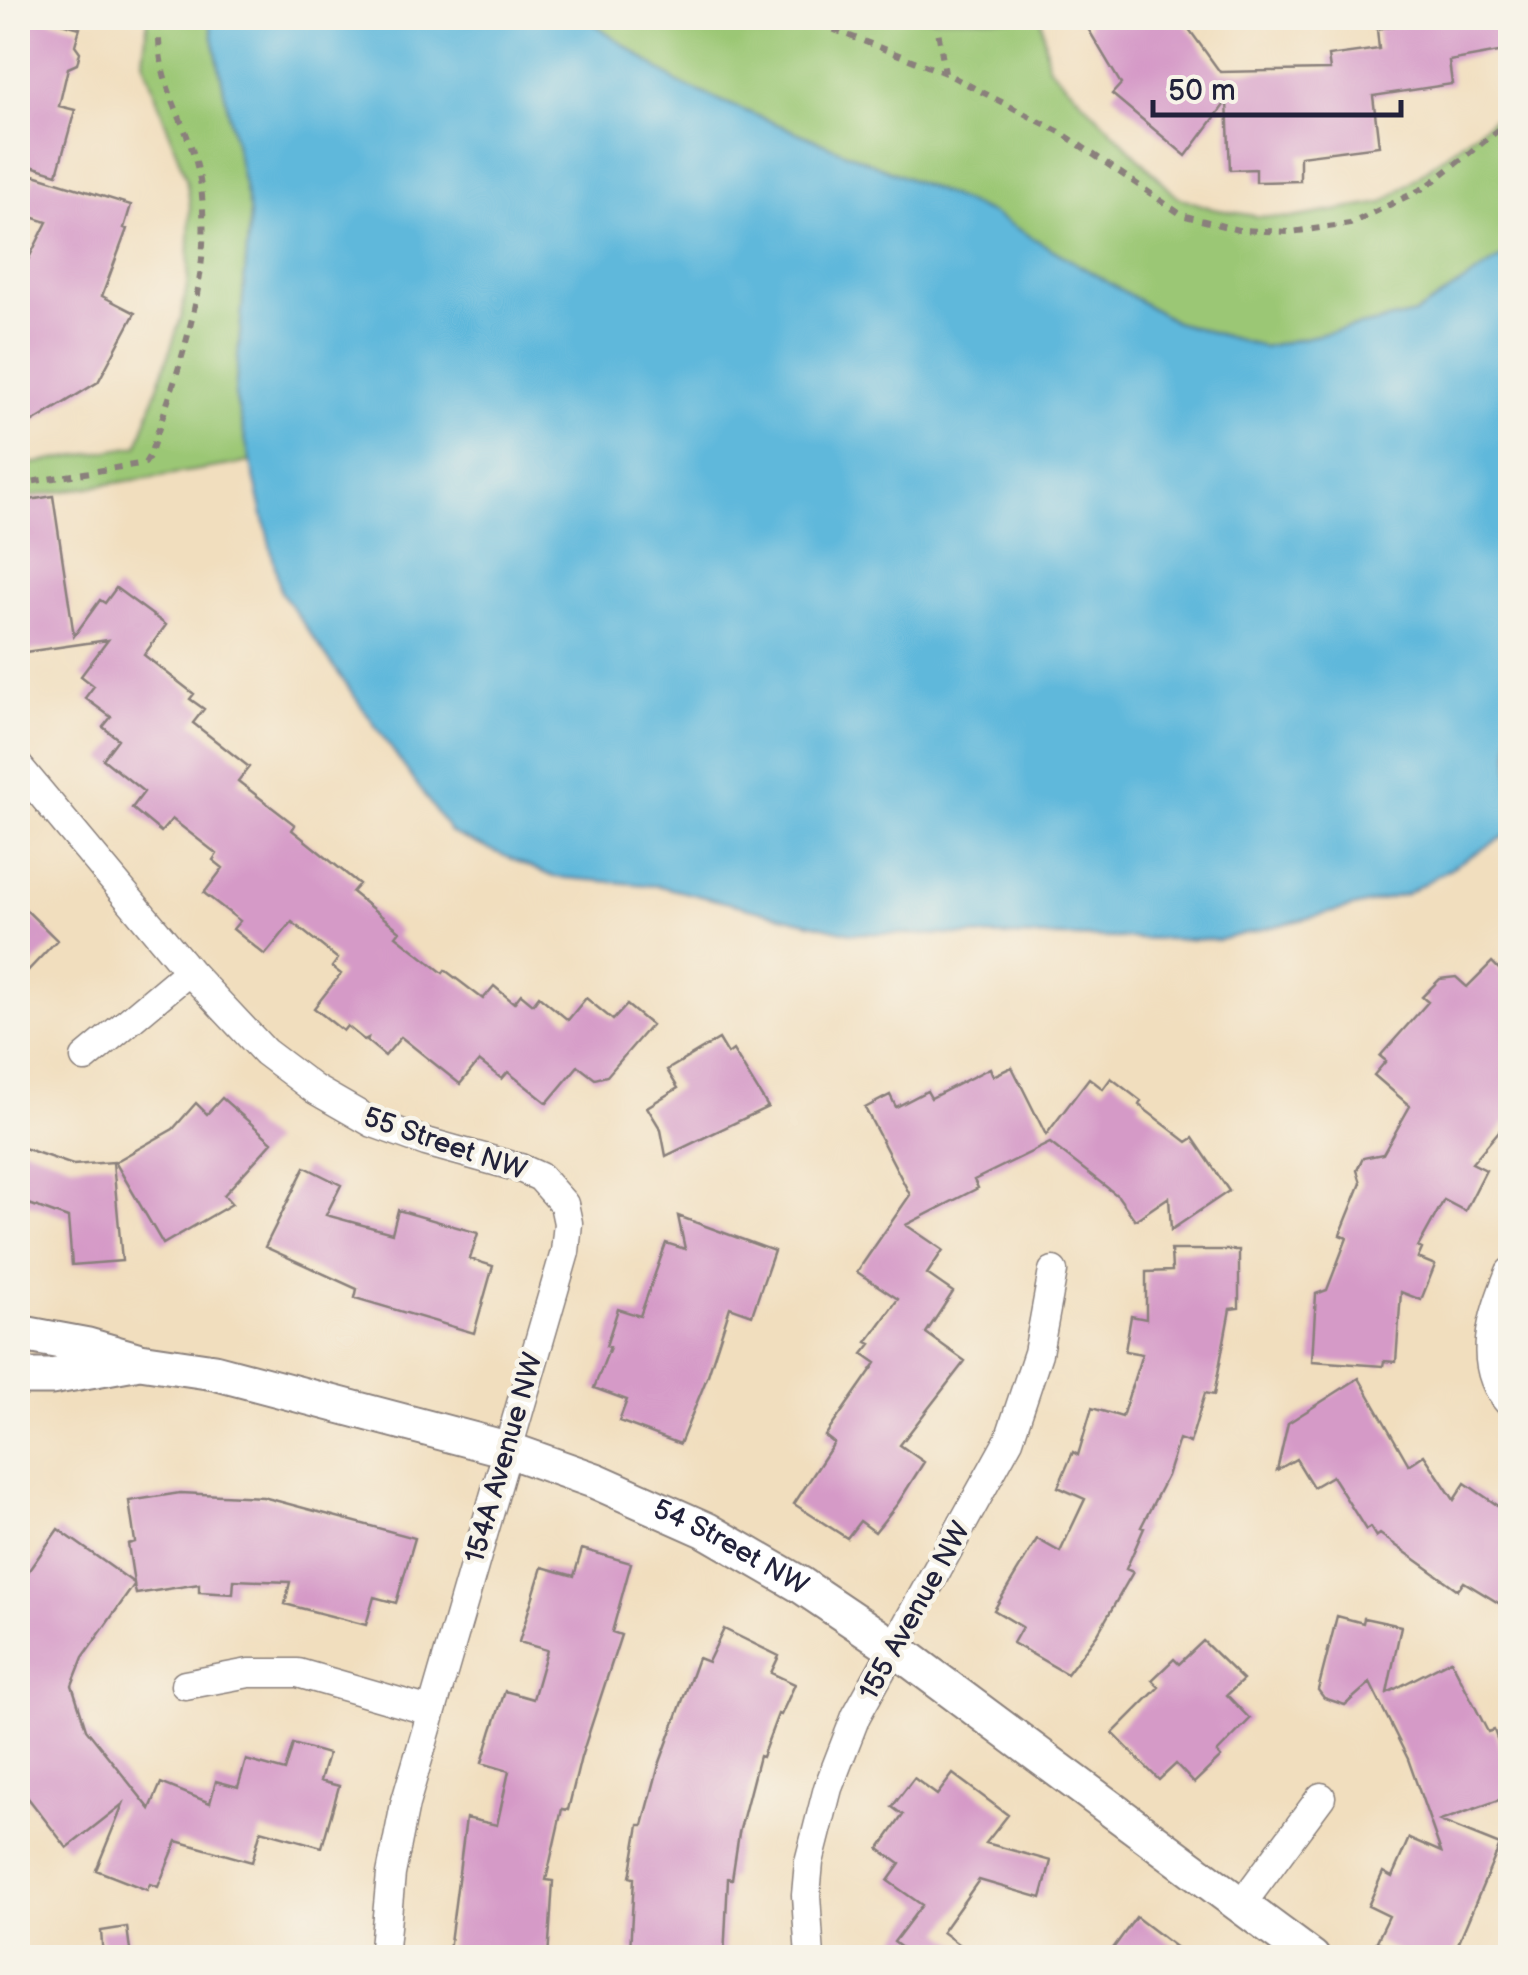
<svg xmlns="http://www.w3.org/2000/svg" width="1528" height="1975" viewBox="0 0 1528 1975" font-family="'Balsamiq Sans',sans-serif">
<rect width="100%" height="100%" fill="#f7f3e8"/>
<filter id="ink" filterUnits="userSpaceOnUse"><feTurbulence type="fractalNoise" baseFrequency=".01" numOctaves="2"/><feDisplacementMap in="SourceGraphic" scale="20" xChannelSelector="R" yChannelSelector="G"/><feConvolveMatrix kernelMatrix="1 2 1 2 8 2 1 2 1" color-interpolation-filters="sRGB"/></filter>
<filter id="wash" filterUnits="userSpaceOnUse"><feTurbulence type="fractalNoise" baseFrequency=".0048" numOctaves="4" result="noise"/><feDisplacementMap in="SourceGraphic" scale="40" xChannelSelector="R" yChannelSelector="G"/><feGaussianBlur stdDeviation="2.25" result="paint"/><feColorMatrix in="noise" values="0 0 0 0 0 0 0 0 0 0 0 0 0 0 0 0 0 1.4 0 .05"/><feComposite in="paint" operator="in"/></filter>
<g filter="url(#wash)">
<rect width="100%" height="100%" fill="#f1debe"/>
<path fill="#9bc774" stroke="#5e7458" stroke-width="2.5" d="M148,18H209L250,214L235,395L251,462L18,498V466L138,446L181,318L188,280L190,204L186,178L143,60Z
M586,18H1041L1048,66L1177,197L1213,209L1255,216L1291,218L1383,203L1510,106V252L1415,314L1263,347L1175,322L991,213L678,83Z"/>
<path fill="#5eb8db" stroke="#406d8b" stroke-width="2.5" d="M209,18H586L678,83L991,213L1175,322L1263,347L1415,314L1510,252V833L1406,894L1219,940L851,933L659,886L554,877L451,833L281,592L235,395L250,214Z"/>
<g id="blocks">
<path fill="#d59ac7" d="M18,18H42L80,28L75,45L80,52L77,64L68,68L59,106L75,110L57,174L18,162Z
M1085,18H1181L1220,72L1330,70L1328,56L1379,49L1377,29L1404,24L1403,18H1510V50L1449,61L1452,84L1373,96L1379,146L1300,156V181L1256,182V169L1230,170L1227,101L1186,156L1112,94L1121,84L1087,27L1090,26Z
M34,175L131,205L124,228L127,229L102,296L135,313L98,382L18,431V280L47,222L22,214Z
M53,496L74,636L100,600L105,603L116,588L166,625L144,655L194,694L190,699L204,709L193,723L249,767L238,781L295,825L292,830L359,884L352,892L400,931L396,936L443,973L445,970L483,999L494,986L514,1003L521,994L533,1004L539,996L568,1020L586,998L613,1020L627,1005L651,1025L607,1076L595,1079L578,1066L547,1103L508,1072L502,1079L479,1061L460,1084L401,1037L385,1056L367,1041L368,1038L364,1040L347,1026L343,1031L314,1008L341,974L332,967L338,959L292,922L265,955L233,929L240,921L204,893L223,868L213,860L217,854L172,819L161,832L132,808L144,792L103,759L118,739L103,727L111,717L85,698L94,686L81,676L108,640L18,653V502Z
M18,902L57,940L18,981Z
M1492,962L1510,980V1118L1472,1163L1486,1170L1465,1211L1444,1200L1418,1247L1422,1249L1418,1258L1435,1265L1421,1300L1401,1292L1396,1362L1384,1361L1383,1366L1312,1361L1316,1294L1327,1290L1347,1238L1340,1235L1361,1183L1357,1170L1363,1158L1383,1154L1410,1106L1374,1075L1386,1061L1380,1056L1428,1002L1422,997L1440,979L1456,977L1467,987Z
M719,1039L728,1054L733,1050L768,1107L666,1156L661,1130L647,1107L678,1088L667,1070Z
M1012,1067L1046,1135L1089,1078L1103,1089L1111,1078L1141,1101L1139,1105L1187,1142L1193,1138L1229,1191L1171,1230L1169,1197L1135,1220L1118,1196L1050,1143L974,1180L978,1188L906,1225L943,1250L927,1274L953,1292L926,1333L965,1361L900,1445L924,1462L898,1503L875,1532L860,1521L847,1538L794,1504L834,1443L825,1436L876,1363L863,1354L871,1344L867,1342L898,1299L857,1272L910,1195L865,1108L890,1095L896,1107L927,1091L931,1098L990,1068L993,1076Z
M222,1098L272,1142L224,1195L232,1204L163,1244L115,1162L173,1129L196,1103L207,1114Z
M18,1146L73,1165L113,1162L122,1261L72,1265L68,1218L18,1200Z
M305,1167L341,1185L326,1215L392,1233L398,1210L478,1233L470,1259L493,1266L474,1333L355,1298L357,1289L265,1247Z
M678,1216L774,1251L752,1315L730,1307L708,1375L680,1444L619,1421L627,1400L594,1388L610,1347L606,1346L618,1309L640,1316L666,1243L685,1249Z
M1171,1250H1239V1308L1230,1309L1214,1395L1205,1393L1190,1443L1179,1439L1167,1476L1141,1527L1144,1528L1126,1569L1133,1572L1098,1633L1067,1674L1013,1643L1022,1627L994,1610L1037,1539L1060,1552L1085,1499L1058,1487L1073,1452L1078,1455L1092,1408L1122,1417L1142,1354L1125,1351L1131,1316L1146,1319V1272L1172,1271Z
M1359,1378L1409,1465L1424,1455L1454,1500L1465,1483L1510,1514V1610L1464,1582L1458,1590L1380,1534L1376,1537L1370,1527L1366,1530L1332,1476L1313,1487L1296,1459L1277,1470L1288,1423Z
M180,1493L263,1497L415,1538L396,1603L374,1597L366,1625L285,1604L290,1582L234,1580L233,1594L199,1592V1584L136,1594L134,1585L83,1657L72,1685L86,1729L150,1809L161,1783L210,1803L216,1781L238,1787L246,1760L285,1771L293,1744L328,1754L320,1781L339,1786L322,1847L261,1830L252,1862L177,1841L158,1887L150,1884L147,1890L96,1870L123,1804L67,1848L18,1785V1586L58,1529L134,1583L128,1544L135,1542L129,1501Z
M582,1549L631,1563L612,1632L621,1635L581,1757L568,1810L562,1809L546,1880L553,1881L548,1958H448L466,1818L497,1825L509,1771L482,1763L492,1730L505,1691L533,1699L547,1650L519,1642L542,1567L574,1576Z
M1337,1616L1363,1623L1364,1618L1401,1626L1387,1693L1451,1660L1488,1732L1494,1730L1510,1775V1796L1440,1821L1500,1845L1452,1958H1412L1377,1941L1389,1916L1368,1906L1383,1872L1392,1877L1409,1838L1441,1852L1408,1759L1370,1683L1345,1705L1324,1698L1318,1690Z
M724,1629L779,1656L771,1673L795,1684L781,1715L778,1714L762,1757L759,1756L739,1833L732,1879L728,1878L724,1958H686V1954L630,1951L634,1878L630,1877L639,1825H643L659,1765L698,1658L708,1662Z
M1203,1641L1243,1680L1227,1695L1250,1719L1217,1753L1221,1757L1194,1783L1176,1764L1159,1780L1113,1733L1159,1687L1152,1680L1174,1659L1179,1664Z
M953,1774L1008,1815L986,1843L1051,1861L1041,1898L979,1880L942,1932L977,1958H915L894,1942L922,1905L888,1881L900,1864L879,1849L903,1815L892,1807L914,1778L937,1795Z
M1136,1917L1190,1958H1106Z
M127,1927L131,1958H103L101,1931Z"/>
</g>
</g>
<g filter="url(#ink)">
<use href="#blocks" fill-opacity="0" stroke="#8a807c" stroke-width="2.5"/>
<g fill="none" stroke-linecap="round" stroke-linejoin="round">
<g stroke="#8a807c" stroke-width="31">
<path id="minor" d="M18,766L189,971L265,1052L314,1089L373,1123L426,1142L520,1168L540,1177L564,1204L568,1223L565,1252L405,1804L391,1874L383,1958
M85,1058L189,971
M1510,1272C1493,1315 1474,1365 1510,1404
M185,1685L249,1673H298L430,1711
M1241,1905L1321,1797
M810,1958L806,1895L809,1862L828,1788L856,1716L1009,1440L1038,1353L1053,1271"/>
</g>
<g stroke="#8a807c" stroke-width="39">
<g id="tertiary">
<path id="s1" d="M18,1333L88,1346L140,1361L214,1372L506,1449L596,1481L706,1530L801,1585L893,1647L1312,1958"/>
<path d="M18,1377H51L134,1362"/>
</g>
</g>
<path stroke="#8a807c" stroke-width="6" stroke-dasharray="8 8" stroke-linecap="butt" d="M804,18L945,73L1062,133L1182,215L1238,230L1291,232L1350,224L1426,187L1510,121
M936,18L945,73
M18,484L145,463L150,455C179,367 213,281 201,187C193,124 152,88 160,18"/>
<use href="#minor" stroke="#fff" stroke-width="28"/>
<use href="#tertiary" stroke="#fff" stroke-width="35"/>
</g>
</g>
<g text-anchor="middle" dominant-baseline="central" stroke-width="9" stroke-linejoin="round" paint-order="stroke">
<g font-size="28" fill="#22223b" stroke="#f7f3e8">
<text transform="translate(445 1144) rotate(19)">55 Street NW</text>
<text transform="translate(504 1458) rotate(-74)">154A Avenue NW</text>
<text stroke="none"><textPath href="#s1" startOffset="748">54 Street NW</textPath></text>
<text transform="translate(915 1611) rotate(-61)">155 Avenue NW</text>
</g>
</g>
<rect width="1528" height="1975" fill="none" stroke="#f7f3e8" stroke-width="60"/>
<path d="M1153 100v15h248v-15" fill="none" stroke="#22223b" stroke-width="5"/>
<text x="1168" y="100" font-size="30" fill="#22223b" stroke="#f7f3e8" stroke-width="8" paint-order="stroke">50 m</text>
</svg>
